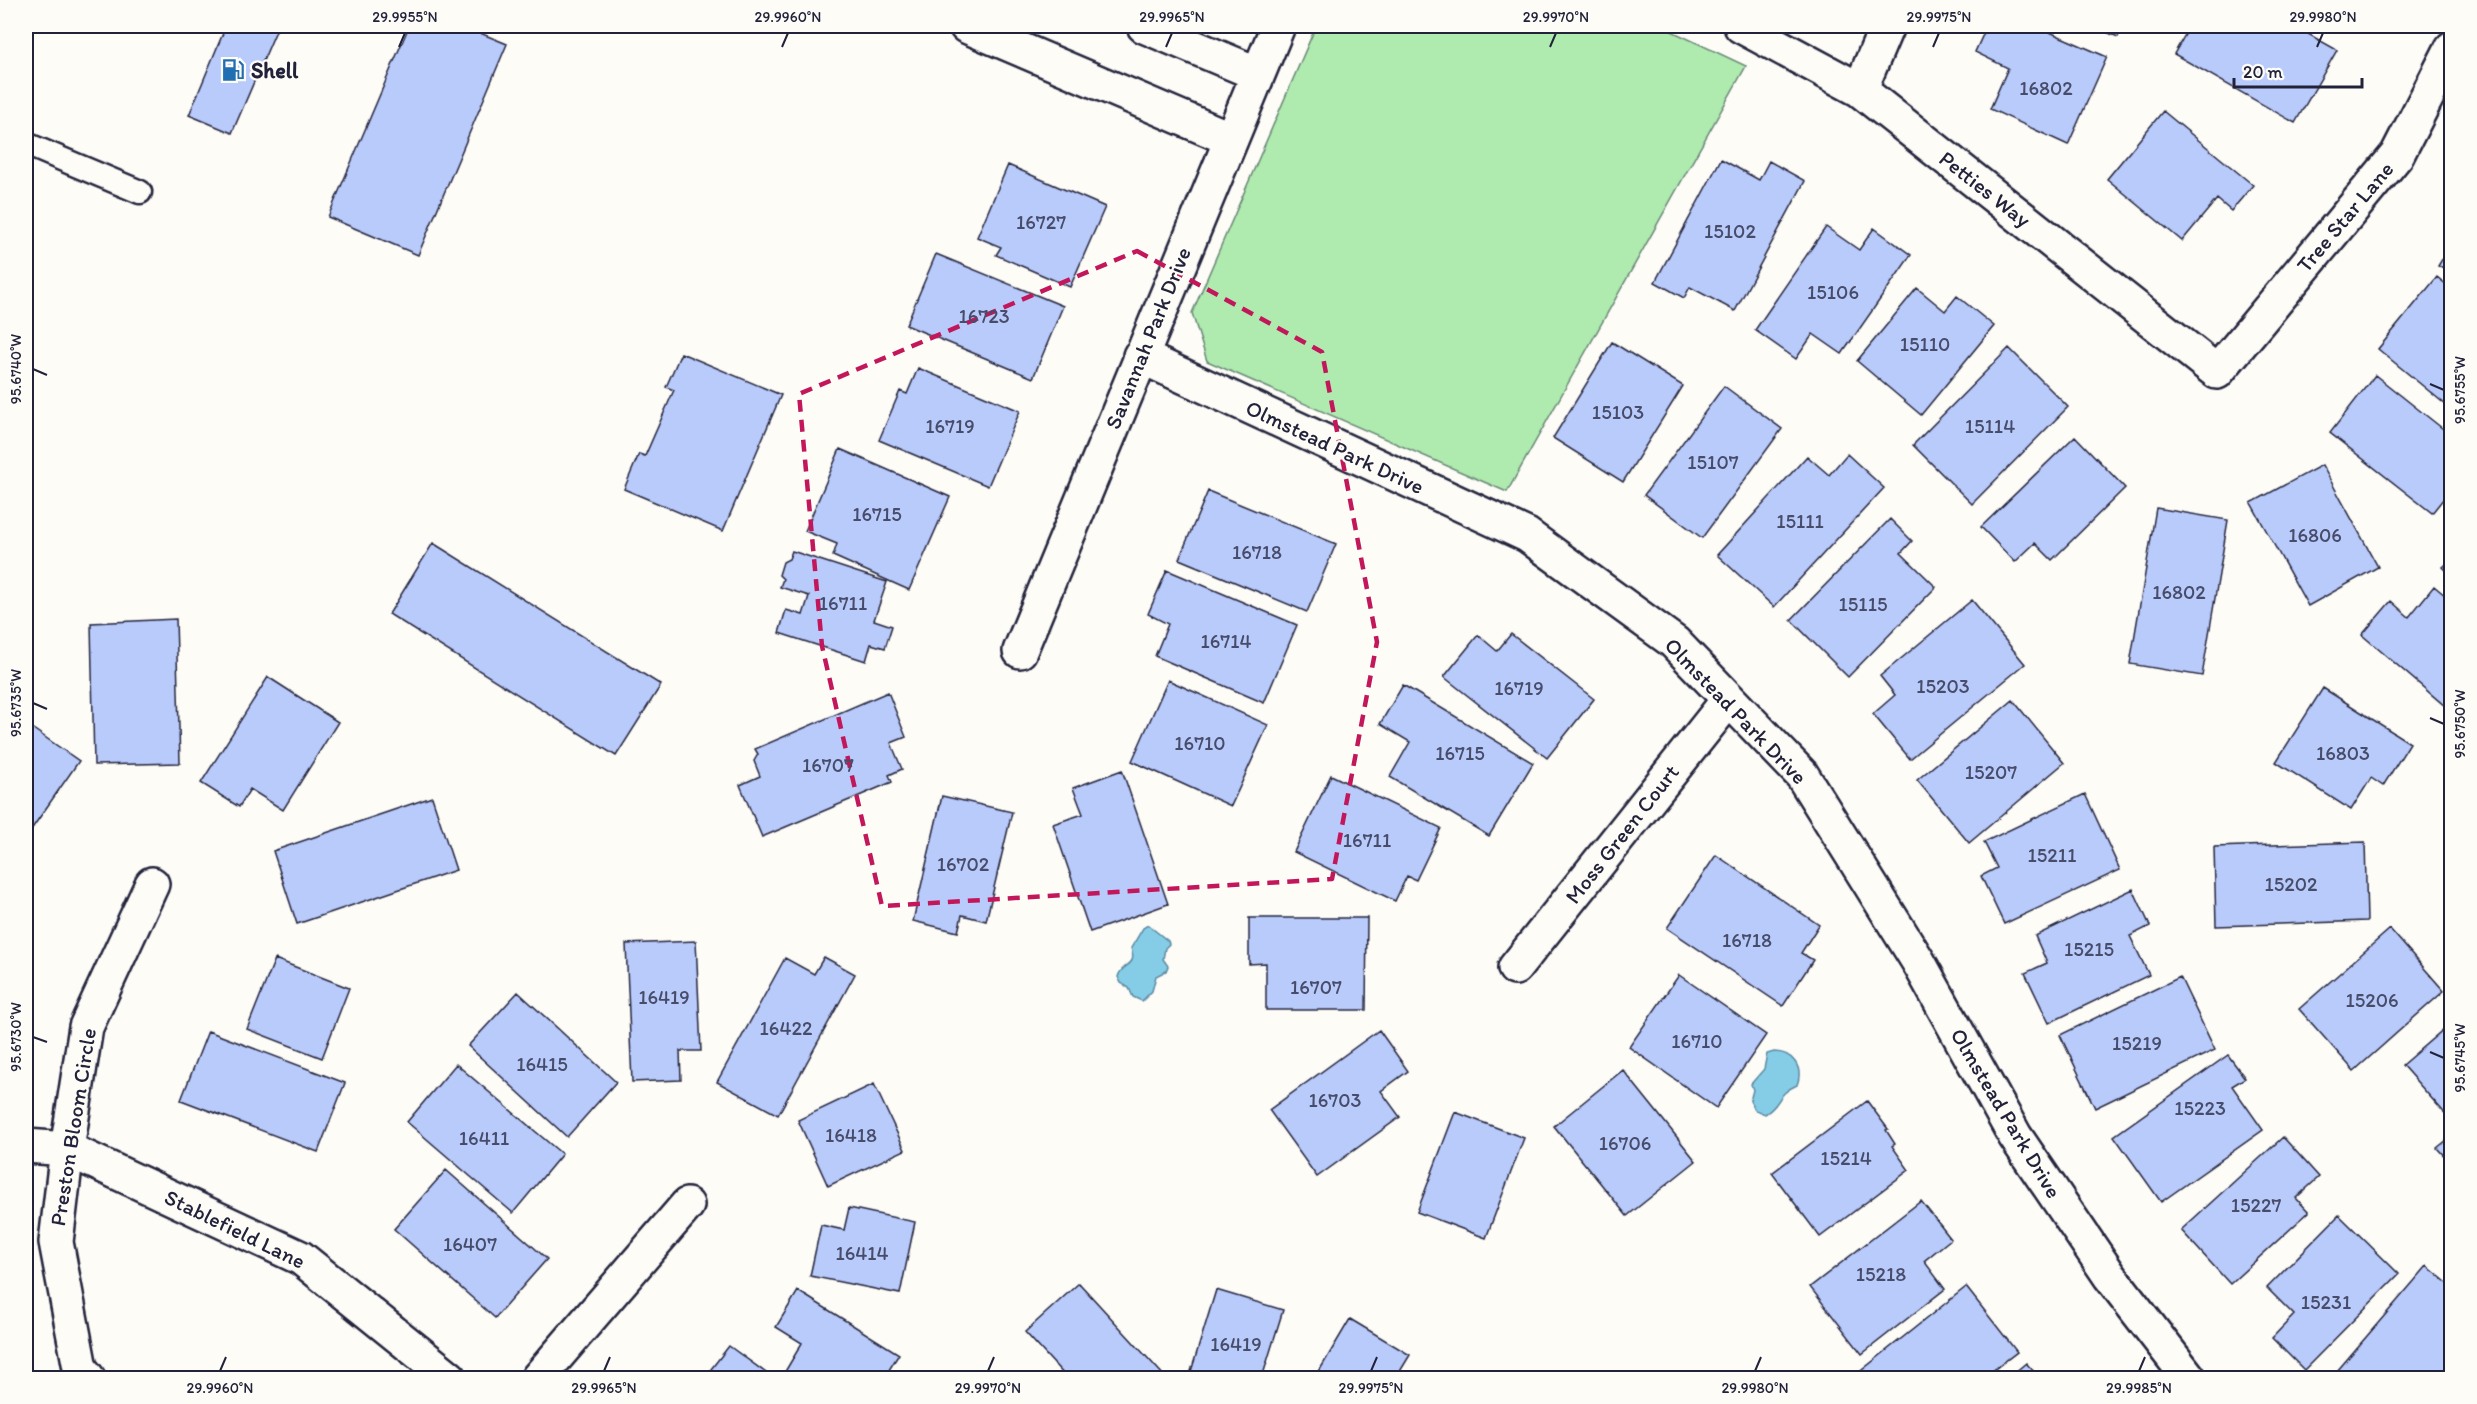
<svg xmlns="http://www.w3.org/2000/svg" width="2477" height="1404" viewBox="0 0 2477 1404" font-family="Itim,sans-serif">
<rect width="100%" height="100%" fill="#fdfcf7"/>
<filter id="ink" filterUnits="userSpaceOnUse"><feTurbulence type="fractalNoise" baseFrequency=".0167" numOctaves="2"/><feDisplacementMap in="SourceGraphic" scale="12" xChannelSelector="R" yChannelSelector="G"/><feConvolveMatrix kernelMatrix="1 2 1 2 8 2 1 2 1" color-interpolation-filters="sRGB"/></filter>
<g filter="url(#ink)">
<path fill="#afeaaf" stroke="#688675" stroke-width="1.5" d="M1316,26H1661L1746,66L1507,492L1207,361L1192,313Z"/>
<path fill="#85cde6" stroke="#5d89a2" stroke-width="1.5" d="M1148,925L1168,941L1169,944L1165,948L1163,959L1168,966L1166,971L1156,976L1152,991L1142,1001L1133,997L1129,988L1121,983L1118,977C1122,962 1138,968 1131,948L1143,928Z
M1774,1052C1792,1052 1804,1067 1797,1085C1776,1094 1781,1105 1765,1114L1755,1110L1750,1101L1753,1090L1751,1084L1764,1069L1767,1054Z"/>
<path fill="#b9cbfb" stroke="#22223b" stroke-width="1.5" d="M226,26H278L232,133L189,115Z
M409,26H463L507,44L418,255L328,217Z
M1987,26H2036L2107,57L2068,145L1990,109L2008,68L1975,52Z
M2092,26H2123L2118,37Z
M2190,26H2294L2337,50L2295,123L2174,54Z
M2163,111L2253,185L2231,211L2217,199L2182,241L2107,179Z
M1721,159L1759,180L1769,161L1805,181L1735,311L1690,287L1684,298L1655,282Z
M1008,165L1105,207L1070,287L996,255L1001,247L977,237Z
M1826,227L1859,250L1874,228L1911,255L1842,354L1813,334L1796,359L1755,330Z
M2452,243V273L2438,266Z
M936,254L1063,306L1033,378L906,325Z
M2437,277L2452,289V410L2378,349Z
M1917,288L1945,311L1957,296L1994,326L1921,415L1857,361Z
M1612,342L1683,386L1623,482L1553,438Z
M2009,348L2068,407L1972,504L1913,445Z
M681,353L781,395L723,531L624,489L639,454L645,456L674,390L666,387Z
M918,368L1020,411L988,486L879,440L900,391L907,394Z
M2375,375L2452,436V488L2432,513L2330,433Z
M1724,386L1782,429L1702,538L1644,495Z
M2075,436L2125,488L2052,560L2035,543L2015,562L1981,527Z
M840,449L950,497L909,590L833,556L837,544L805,531Z
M1847,454L1884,488L1774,607L1717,555L1807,456L1829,475Z
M2322,465L2378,567L2308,606L2251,503Z
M1208,491L1336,544L1307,612L1179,559Z
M2156,508L2228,520L2202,676L2130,664Z
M1890,519L1912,541L1901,553L1936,587L1848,677L1791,620Z
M433,543L661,685L616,756L389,614Z
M792,551L887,582L874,620L892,626L885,648L871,644L866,661L779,633L786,610L803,615L809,596L780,587L783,579L779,575L783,562L789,559Z
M2452,559V576L2443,567Z
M1167,570L1297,625L1264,703L1155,656L1168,624L1148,614Z
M2434,586L2452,601V712L2362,635L2391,601L2409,617Z
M1972,600L2025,664L1910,759L1873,714L1895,695L1880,676Z
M176,619L180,763L94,765L91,623Z
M1511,634L1594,699L1547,758L1444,677L1478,635L1497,651Z
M268,677L338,722L283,810L250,789L239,807L201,783Z
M1168,680L1268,725L1231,806L1132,761Z
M1403,685L1533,763L1489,836L1390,777L1410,742L1380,724Z
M2323,688L2410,743L2383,786L2371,778L2351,810L2276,762Z
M888,692L906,737L891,743L902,769L889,775L892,782L762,837L740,785L760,776L754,761L758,754L755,749Z
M2013,700L2064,763L1969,843L1917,780Z
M26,724L79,761L26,837Z
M1122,770L1168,904L1090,932L1053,824L1083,814L1073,788Z
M1331,775L1441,828L1416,880L1407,876L1395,901L1294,852Z
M2085,794L2120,870L2004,924L1981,876L1997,868L1984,842Z
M942,796L1012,812L986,921L962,915L958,932L913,921Z
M432,797L456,870L297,924L273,851Z
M2365,842L2367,921L2216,926L2214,847Z
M1716,855L1819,925L1801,953L1813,960L1783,1006L1667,928Z
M2133,889L2150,926L2130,936L2149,975L2049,1023L2025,973L2047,963L2035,936Z
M1249,918H1367L1366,1010H1266V963L1249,964Z
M2390,929L2444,991L2354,1071L2299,1009Z
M696,941L701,1051H680L681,1080L632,1082L626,944Z
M824,957L855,974L778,1115L717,1082L785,958L814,974Z
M275,959L349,988L322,1058L247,1029Z
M1679,975L1766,1035L1716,1108L1629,1047Z
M2180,977L2215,1050L2095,1108L2060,1035Z
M518,992L616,1082L567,1137L468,1046Z
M2452,1022V1116L2449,1118L2402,1065Z
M1379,1030L1408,1071L1381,1091L1400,1117L1317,1177L1269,1110Z
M208,1031L345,1083L318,1152L181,1100Z
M2228,1055L2245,1078L2232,1086L2263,1130L2161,1202L2114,1136Z
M456,1064L562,1154L513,1213L407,1122Z
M1623,1070L1696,1161L1627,1216L1554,1126Z
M874,1084L905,1150L828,1186L798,1120Z
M1867,1101L1888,1129L1886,1130L1895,1144L1892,1146L1909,1170L1820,1237L1772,1173Z
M1455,1112L1524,1138L1486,1238L1417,1212Z
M2452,1136V1164L2437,1148Z
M2283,1137L2319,1177L2296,1198L2309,1212L2230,1284L2181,1230Z
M446,1170L547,1259L495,1318L394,1229Z
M1921,1201L1951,1239L1924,1261L1945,1289L1862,1354L1810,1287Z
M849,1208L915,1222L900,1294L810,1276L821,1225L844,1230Z
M2339,1215L2399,1274L2304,1370L2272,1338L2294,1315L2267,1288Z
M2427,1266L2452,1287V1364L2439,1378H2331Z
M1079,1283L1166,1378H1067L1025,1332Z
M1966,1287L2017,1352L1983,1378H1852Z
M1216,1290L1283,1310L1262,1378H1189Z
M798,1291L899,1354L884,1378H788L783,1375L802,1343L776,1327Z
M1350,1319L1410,1355L1396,1378H1315Z
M729,1346L773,1378H704Z
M2026,1363L2040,1378H2008Z"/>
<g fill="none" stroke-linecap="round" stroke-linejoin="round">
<g stroke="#22223b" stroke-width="27">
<path id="lane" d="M26,144L140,192"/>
</g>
<g stroke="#22223b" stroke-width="38">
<path id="street" d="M966,26L1231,139
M1144,26L1258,74
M1741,26L1860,90L2217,372L2397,155L2452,48
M1860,90L1887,26
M1140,356L1527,535L1674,642L1802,775L1918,961L2015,1136L2110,1276L2189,1378
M1020,651L1278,26
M1515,968L1729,699
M26,1146L67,1149L301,1258L450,1378
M88,1378L80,1368L56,1242L67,1149L86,1027L152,884
M538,1378L687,1205"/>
</g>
<use href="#lane" stroke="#fdfcf7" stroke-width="22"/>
<use href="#street" stroke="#fdfcf7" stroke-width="33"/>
</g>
</g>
<path fill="none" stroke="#c2185b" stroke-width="4.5" stroke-dasharray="12 8" stroke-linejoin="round" d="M1137,251L1322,352L1377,642L1332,879L882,906L822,646L799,394Z"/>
<path fill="none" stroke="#22223b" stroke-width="2" d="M399,47L405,33M782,47L788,33M1166,47L1172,33M1550,47L1556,33M1933,47L1939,33M2317,47L2323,33M33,369L47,375M2430,384L2444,390M33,703L47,709M2430,718L2444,724M33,1037L47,1042M2430,1052L2444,1058M220,1371L226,1357M604,1371L610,1357M988,1371L994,1357M1371,1371L1377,1357M1755,1371L1761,1357M2139,1371L2145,1357"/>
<defs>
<g id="fuel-bare" transform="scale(1.8)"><path d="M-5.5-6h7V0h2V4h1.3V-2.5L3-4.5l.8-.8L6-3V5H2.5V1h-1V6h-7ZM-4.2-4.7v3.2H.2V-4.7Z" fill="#1f6fb2" stroke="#fdfcf7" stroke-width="2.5" paint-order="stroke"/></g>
</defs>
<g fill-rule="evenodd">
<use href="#fuel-bare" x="233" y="70"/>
</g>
<g text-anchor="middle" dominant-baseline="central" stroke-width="4.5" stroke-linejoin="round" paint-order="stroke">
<g font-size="20" fill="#484c6b">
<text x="2046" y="88">16802</text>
<text x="1041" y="222">16727</text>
<text x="1730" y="231">15102</text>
<text x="1833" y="292">15106</text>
<text x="984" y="316">16723</text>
<text x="1925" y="344">15110</text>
<text x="1618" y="412">15103</text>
<text x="950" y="426">16719</text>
<text x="1990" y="426">15114</text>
<text x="1713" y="462">15107</text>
<text x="877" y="514">16715</text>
<text x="1800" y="521">15111</text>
<text x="2315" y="535">16806</text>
<text x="1257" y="552">16718</text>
<text x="2179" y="592">16802</text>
<text x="843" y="603">16711</text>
<text x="1863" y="604">15115</text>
<text x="1226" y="641">16714</text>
<text x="1943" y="686">15203</text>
<text x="1519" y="688">16719</text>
<text x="1200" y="743">16710</text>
<text x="1460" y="753">16715</text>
<text x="2343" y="753">16803</text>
<text x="828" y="765">16707</text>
<text x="1991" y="772">15207</text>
<text x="1367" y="840">16711</text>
<text x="2052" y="855">15211</text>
<text x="963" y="864">16702</text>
<text x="2291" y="884">15202</text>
<text x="1747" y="940">16718</text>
<text x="2089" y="949">15215</text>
<text x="1316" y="987">16707</text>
<text x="664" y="997">16419</text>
<text x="2372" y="1000">15206</text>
<text x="786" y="1028">16422</text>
<text x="1697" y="1041">16710</text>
<text x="2137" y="1043">15219</text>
<text x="542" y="1064">16415</text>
<text x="1335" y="1100">16703</text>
<text x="2200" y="1108">15223</text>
<text x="851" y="1135">16418</text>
<text x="484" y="1138">16411</text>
<text x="1625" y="1143">16706</text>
<text x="1846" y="1158">15214</text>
<text x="2256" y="1205">15227</text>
<text x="470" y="1244">16407</text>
<text x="862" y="1253">16414</text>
<text x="1881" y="1274">15218</text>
<text x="2326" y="1302">15231</text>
<text x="1236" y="1344">16419</text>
</g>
<g font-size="22" font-weight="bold" fill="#22223b" stroke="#fdfcf7" text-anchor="start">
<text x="251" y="70">Shell</text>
</g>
<g font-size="22" fill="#22223b" stroke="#fdfcf7">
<text transform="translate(1985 189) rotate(38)">Petties Way</text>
<text transform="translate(2345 217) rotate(-50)">Tree Star Lane</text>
<text transform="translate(1148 338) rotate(-68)">Savannah Park Drive</text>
<text transform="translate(1335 447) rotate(25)">Olmstead Park Drive</text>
<text transform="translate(1736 711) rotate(46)">Olmstead Park Drive</text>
<text transform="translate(1622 834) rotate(-52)">Moss Green Court</text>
<text transform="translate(2006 1113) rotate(59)">Olmstead Park Drive</text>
<text transform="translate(73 1127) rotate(-81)">Preston Bloom Circle</text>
<text transform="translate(235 1229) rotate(26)">Stablefield Lane</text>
</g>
</g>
<rect width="2477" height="1404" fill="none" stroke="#fdfcf7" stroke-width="66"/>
<path d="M2234 78v9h128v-9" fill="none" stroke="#22223b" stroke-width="3"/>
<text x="2243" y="78" font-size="18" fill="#22223b" stroke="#fdfcf7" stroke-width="4.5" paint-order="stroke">20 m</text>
<rect x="33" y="33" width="2411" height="1338" fill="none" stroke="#22223b" stroke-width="2"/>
<g font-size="15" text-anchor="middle" fill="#22223b">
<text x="405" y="22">29.9955°N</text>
<text x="788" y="22">29.9960°N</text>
<text x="1172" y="22">29.9965°N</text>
<text x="1556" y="22">29.9970°N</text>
<text x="1939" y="22">29.9975°N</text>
<text x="2323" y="22">29.9980°N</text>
<text transform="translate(16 369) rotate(-90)" y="5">95.6740°W</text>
<text transform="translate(2460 390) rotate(-90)" y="5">95.6755°W</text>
<text transform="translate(16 703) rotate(-90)" y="5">95.6735°W</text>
<text transform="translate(2460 724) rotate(-90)" y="5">95.6750°W</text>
<text transform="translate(16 1037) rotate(-90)" y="5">95.6730°W</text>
<text transform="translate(2460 1058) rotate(-90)" y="5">95.6745°W</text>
<text x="220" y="1393">29.9960°N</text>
<text x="604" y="1393">29.9965°N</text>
<text x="988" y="1393">29.9970°N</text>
<text x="1371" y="1393">29.9975°N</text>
<text x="1755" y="1393">29.9980°N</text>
<text x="2139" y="1393">29.9985°N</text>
</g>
</svg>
